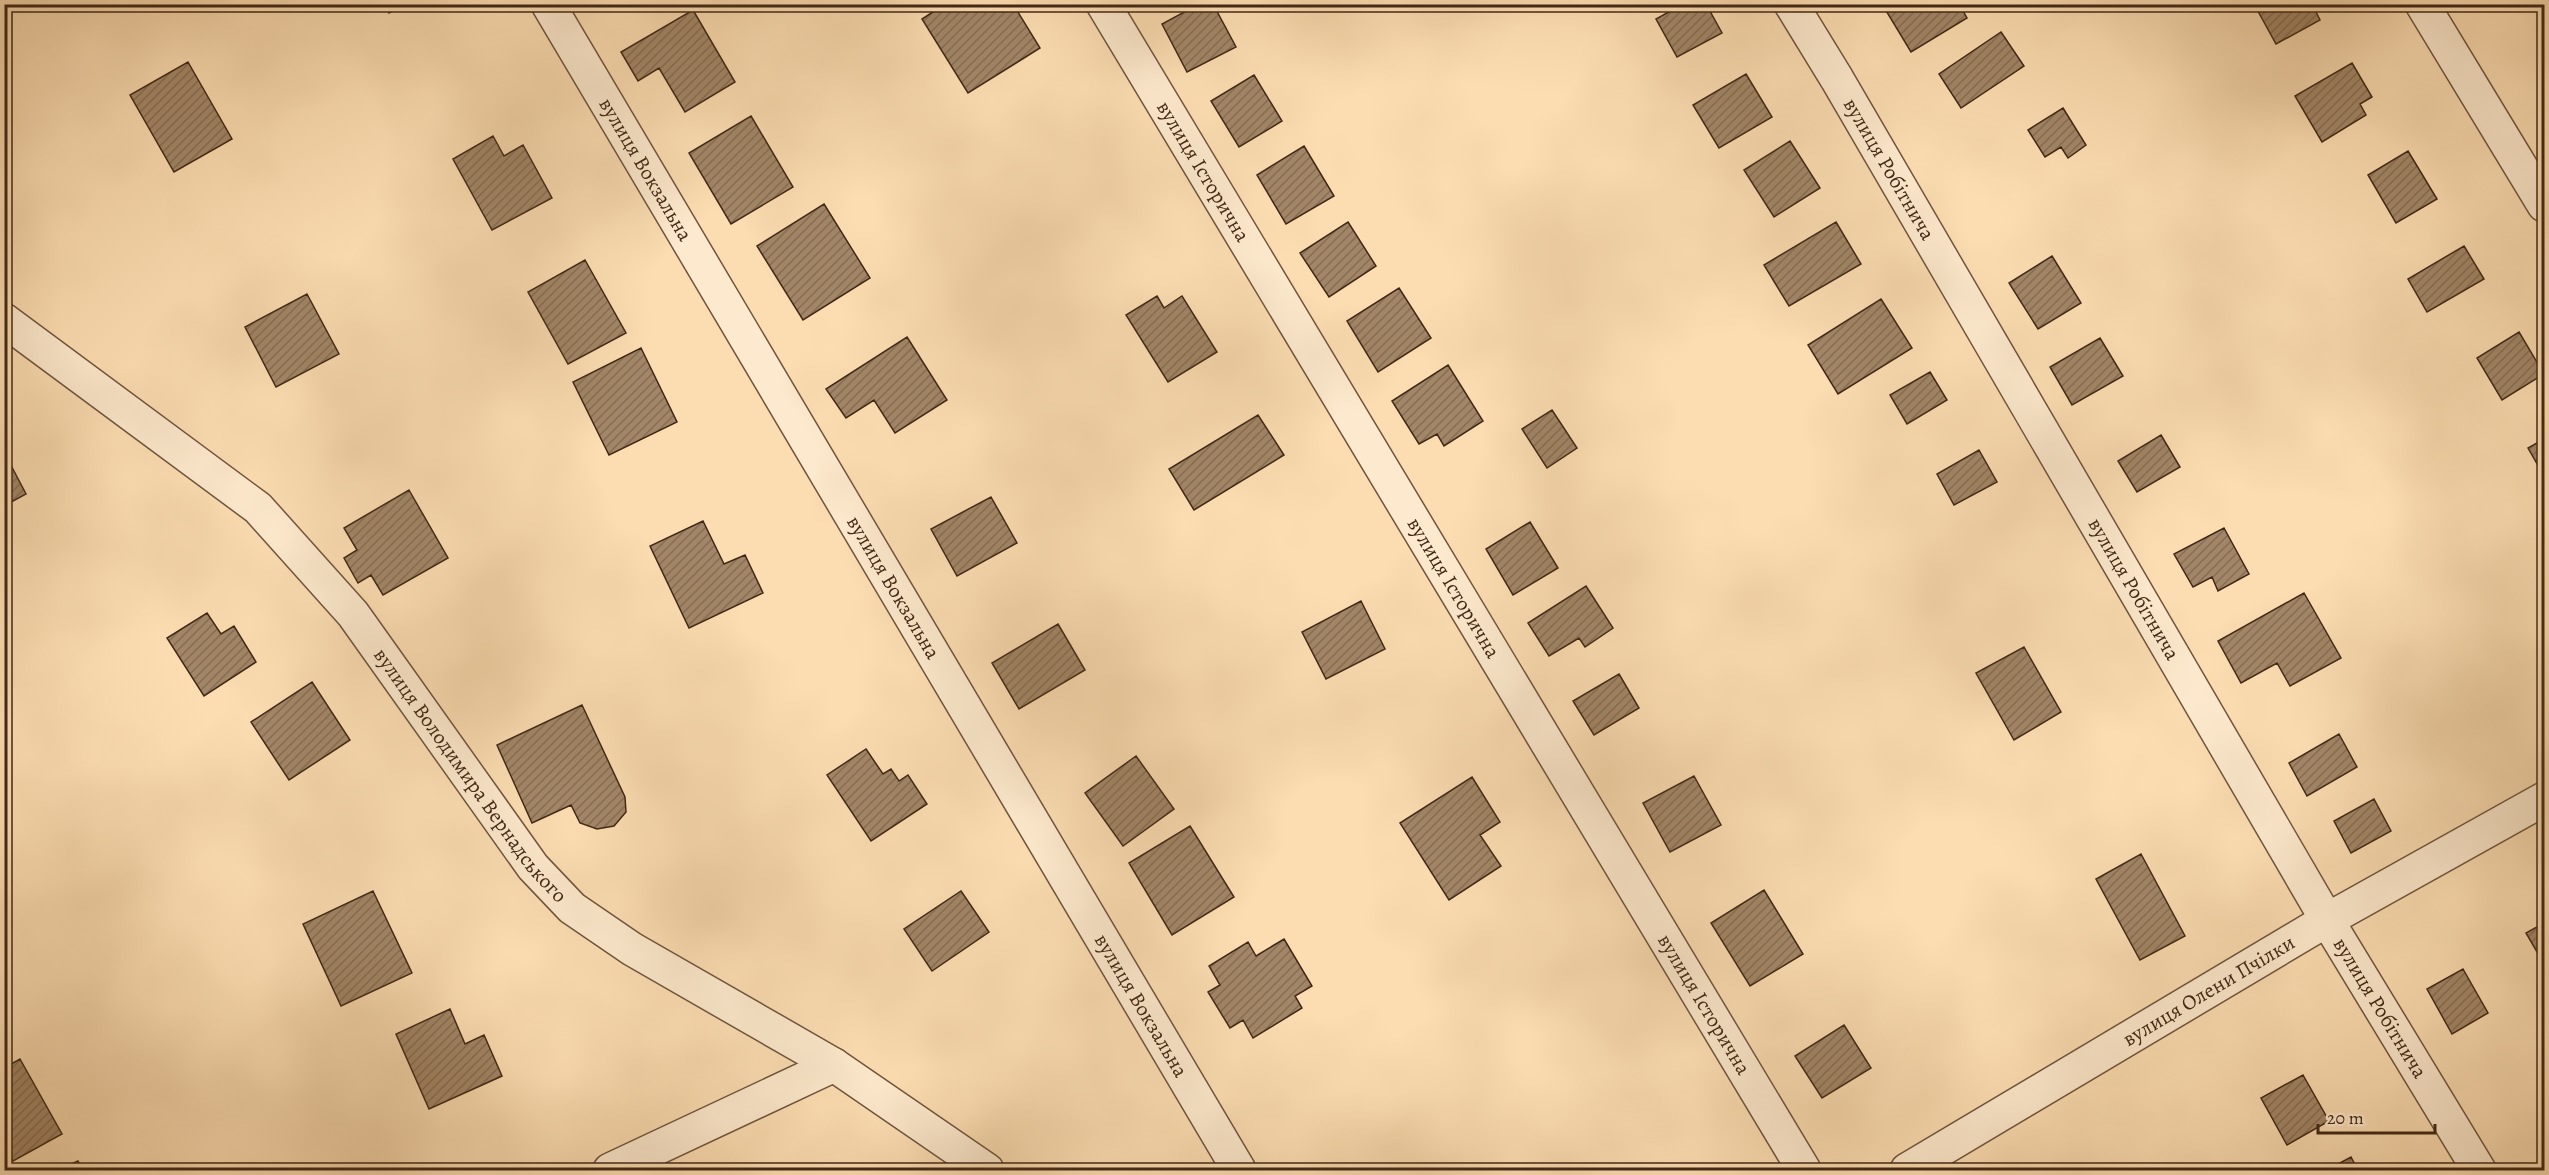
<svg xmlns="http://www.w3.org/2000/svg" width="2549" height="1175" viewBox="0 0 2549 1175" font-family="Alegreya,serif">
<defs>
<pattern id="building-hatch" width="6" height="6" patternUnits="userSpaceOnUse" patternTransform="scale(1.5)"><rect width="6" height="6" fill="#a28667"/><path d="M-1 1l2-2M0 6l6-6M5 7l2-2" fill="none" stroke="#866e54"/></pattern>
</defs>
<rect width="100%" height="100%" fill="#fcddb2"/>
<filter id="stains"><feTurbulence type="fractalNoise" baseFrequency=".00333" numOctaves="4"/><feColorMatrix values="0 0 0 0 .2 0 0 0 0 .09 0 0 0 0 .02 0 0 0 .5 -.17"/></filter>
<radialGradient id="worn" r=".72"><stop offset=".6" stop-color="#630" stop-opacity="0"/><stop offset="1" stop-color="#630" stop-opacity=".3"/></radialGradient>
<path fill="url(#building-hatch)" stroke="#412816" stroke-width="1.5" d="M384,4H405L389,13Z
M945,4H1013L1040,48L968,93L922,19Z
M1199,4H1213L1236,47L1187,72L1162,24Z
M1683,4H1706L1722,33L1677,57L1656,19Z
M1893,4H1959L1967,18L1911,52L1885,9Z
M2254,4H2312L2320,20L2276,44Z
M693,10L735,82L685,112L659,68L638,81L621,52Z
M2001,32L2024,66L1961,108L1939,74Z
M188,62L232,139L174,172L130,95Z
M2352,63L2372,97L2360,104L2366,115L2322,142L2295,96Z
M1746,74L1772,117L1719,148L1693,105Z
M1254,75L1282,121L1239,147L1211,101Z
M2063,108L2086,145L2068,158L2061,147L2045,157L2028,130Z
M751,116L793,187L731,224L689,153Z
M493,136L504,156L523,145L552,198L492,230L453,159Z
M1790,141L1820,188L1774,217L1744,170Z
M1304,146L1334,196L1286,224L1257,175Z
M2408,151L2437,199L2396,223L2368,175Z
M824,204L870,278L803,320L757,246Z
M1348,222L1376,266L1329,297L1300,253Z
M1836,222L1861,264L1789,306L1764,265Z
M2464,246L2484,279L2427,312L2408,279Z
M2052,256L2081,303L2038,329L2009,283Z
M585,260L626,333L568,364L528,292Z
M1399,288L1431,338L1378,372L1347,321Z
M307,294L339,354L276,387L245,327Z
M1157,296L1164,308L1182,296L1217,352L1168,382L1126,315Z
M1881,299L1912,348L1838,394L1808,345Z
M2519,332L2544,374L2502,400L2477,358Z
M907,337L947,400L895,433L874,400L846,418L826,389Z
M2100,338L2123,376L2072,405L2050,367Z
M641,348L677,422L609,455L573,382Z
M1448,365L1483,421L1444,446L1437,434L1419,444L1392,401Z
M1930,372L1947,400L1907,424L1890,395Z
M1552,410L1577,448L1547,468L1522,429Z
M1258,415L1284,455L1194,510L1169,469Z
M2161,435L2180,467L2137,492L2118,461Z
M2544,439V476L2528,448Z
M1979,450L1997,482L1954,505L1937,474Z
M4,452L26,494L4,506Z
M409,490L448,558L383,595L371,575L358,583L344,558L357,550L344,528Z
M991,497L1017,543L957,576L931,529Z
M703,521L724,564L745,555L763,593L689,628L650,546Z
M1530,522L1558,568L1513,595L1486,549Z
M2224,528L2249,574L2218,591L2212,577L2193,587L2174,554Z
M1586,586L1613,628L1585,647L1579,638L1549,656L1528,623Z
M2304,593L2341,658L2290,686L2277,663L2241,683L2218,641Z
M1361,601L1385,649L1326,679L1302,632Z
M207,613L221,634L234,626L256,662L204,696L167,638Z
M1058,624L1085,670L1019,709L992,663Z
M2024,647L2061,712L2014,740L1976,673Z
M1619,674L1639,708L1594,735L1573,701Z
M312,682L350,740L289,780L251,722Z
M582,705L625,797L626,812L614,826L597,829L580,823L571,805L532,823L497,745Z
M2339,734L2357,767L2307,796L2289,763Z
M866,749L883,774L891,769L899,781L908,775L927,804L871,841L827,775Z
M1136,756L1174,809L1123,846L1085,793Z
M1694,776L1721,825L1670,852L1643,803Z
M1472,777L1500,822L1480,835L1501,866L1449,900L1400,823Z
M2374,799L2391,831L2351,853L2334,821Z
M1190,826L1234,897L1172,935L1129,863Z
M2141,854L2185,936L2140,960L2096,879Z
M1764,890L1803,954L1750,986L1711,923Z
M373,891L412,973L341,1006L303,924Z
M961,891L989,932L932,971L904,929Z
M2544,923V964L2526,933Z
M1284,939L1312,986L1295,996L1302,1008L1253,1038L1243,1020L1230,1028L1208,992L1220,985L1209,966L1248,942L1256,956Z
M2463,969L2488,1013L2452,1034L2427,989Z
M450,1009L465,1044L484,1035L502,1076L429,1109L396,1034Z
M1844,1025L1871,1068L1822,1098L1795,1056Z
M20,1059L62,1134L13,1161L4,1146V1068Z
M2303,1075L2329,1121L2287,1145L2261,1098Z
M2351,1157L2358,1170H2327Z
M78,1161L83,1170H58Z"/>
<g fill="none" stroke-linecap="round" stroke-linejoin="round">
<g stroke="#70553d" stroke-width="36">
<g id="minor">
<path id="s1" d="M548,4L1239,1170"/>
<path id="s2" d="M1103,4L1804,1170"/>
<path id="s3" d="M1791,4L1837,79L2327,920L2479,1170"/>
<path d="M2422,4L2544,205"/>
<path id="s4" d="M4,320L258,508L353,614L533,867L572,908L632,949L834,1065L987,1170"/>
<path d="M610,1170L834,1065"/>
<path id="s5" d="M1907,1170L2327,920L2544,799"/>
</g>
</g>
<use href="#minor" stroke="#fde9cd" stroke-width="33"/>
</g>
<g text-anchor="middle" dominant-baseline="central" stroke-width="6" stroke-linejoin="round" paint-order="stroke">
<g font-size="21" fill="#412816" stroke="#fde9cd">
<text stroke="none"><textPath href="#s3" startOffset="192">вулиця Робітнича</textPath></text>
<text stroke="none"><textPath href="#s1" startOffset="192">вулиця Вокзальна</textPath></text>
<text stroke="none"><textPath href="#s2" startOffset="195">вулиця Історична</textPath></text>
<text stroke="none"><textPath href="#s1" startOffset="678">вулиця Вокзальна</textPath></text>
<text stroke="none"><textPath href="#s2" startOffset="681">вулиця Історична</textPath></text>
<text stroke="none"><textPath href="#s3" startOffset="678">вулиця Робітнича</textPath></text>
<text stroke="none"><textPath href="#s4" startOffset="658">вулиця Володимира Вернадського</textPath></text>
<text stroke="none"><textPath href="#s5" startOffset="351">вулиця Олени Пчілки</textPath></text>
<text stroke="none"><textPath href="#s2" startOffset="1167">вулиця Історична</textPath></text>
<text stroke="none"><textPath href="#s1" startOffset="1164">вулиця Вокзальна</textPath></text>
<text stroke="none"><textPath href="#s3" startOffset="1164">вулиця Робітнича</textPath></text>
</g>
</g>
<rect width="2549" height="1175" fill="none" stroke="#fcddb2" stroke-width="24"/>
<rect x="6" y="6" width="2537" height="1163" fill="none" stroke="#412816" stroke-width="3"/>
<rect x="12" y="12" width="2525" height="1151" fill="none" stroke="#412816" stroke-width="1.5"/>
<path d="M2318 1124v9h117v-9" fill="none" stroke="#412816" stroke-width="3"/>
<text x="2327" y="1124" font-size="18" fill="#412816" stroke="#fde9cd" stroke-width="4.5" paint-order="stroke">20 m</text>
<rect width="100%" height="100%" filter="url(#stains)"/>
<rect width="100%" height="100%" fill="url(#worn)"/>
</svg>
